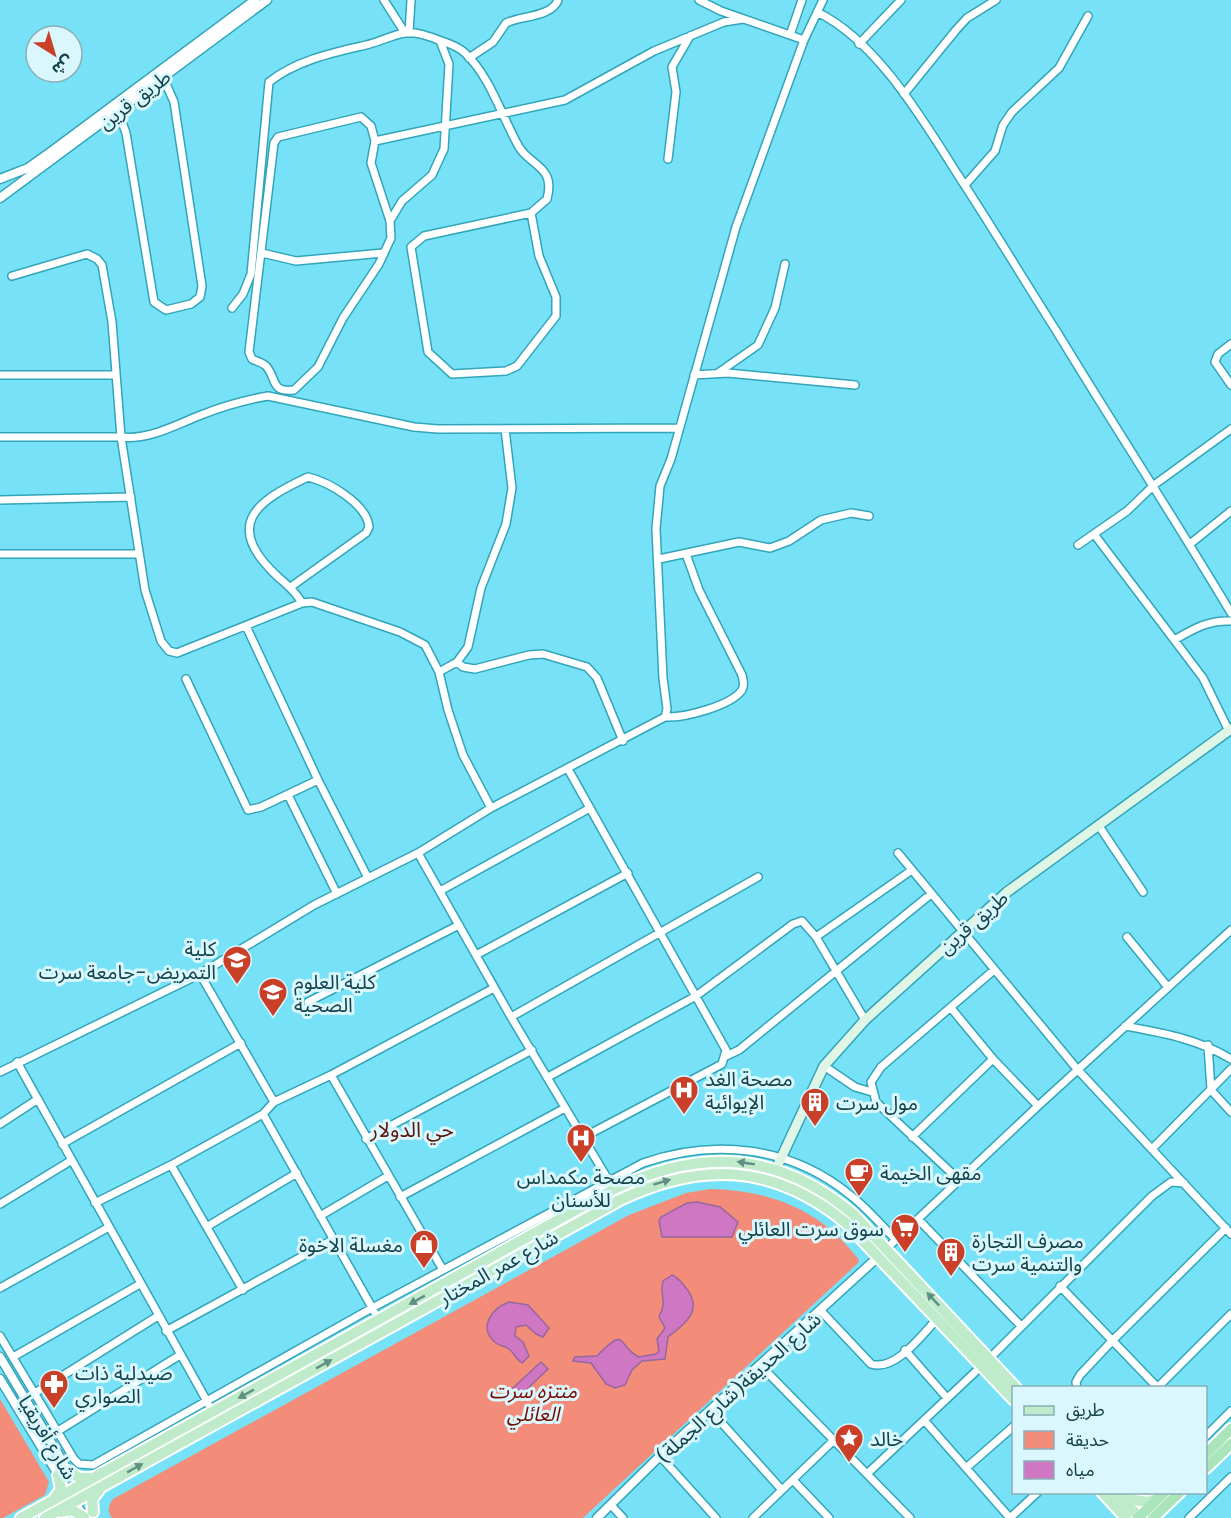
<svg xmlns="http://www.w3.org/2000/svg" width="1231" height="1518" viewBox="0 0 1231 1518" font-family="Merriweather,'Noto Sans Arabic',serif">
<rect width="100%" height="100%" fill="#77e2f7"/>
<path fill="#f38c78" d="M710,1189C770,1190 822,1210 859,1260L858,1263L583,1518H112C107,1511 108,1506 113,1499L629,1215L686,1193Z
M0,1399L49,1482L45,1495L3,1518H0Z"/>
<path fill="#cf77c3" stroke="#97679f" stroke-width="1.5" d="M697,1202L720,1207L738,1222L732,1237H662L659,1221L661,1217L687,1203Z
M672,1275C679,1278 682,1283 686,1288C704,1310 685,1324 668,1337L665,1359L642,1361L632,1370L625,1385L615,1388L606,1384L591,1363L573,1361L575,1357L597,1356C628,1324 617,1347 639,1357L656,1354L659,1351L657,1339L665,1328L659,1317C668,1299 659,1297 663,1281Z
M509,1302L528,1305L549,1328L543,1337L536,1334L526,1325L516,1327L515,1336L523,1342L529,1356L522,1363C516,1359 514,1353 509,1349C505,1346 500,1346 496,1343C477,1328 492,1308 509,1302Z
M541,1362L548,1369L524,1392L513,1388Z"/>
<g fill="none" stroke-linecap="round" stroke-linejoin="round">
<g stroke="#31a5b9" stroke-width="10">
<path id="minor" d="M384,0L405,33
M699,0L721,11L804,40
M817,12C877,41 923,120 958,175C992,227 1024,280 1057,332C1114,426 1175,519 1231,613
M409,33L411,0
M790,35L802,0
M859,44L901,0
M469,58L493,42L506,23C520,16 552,17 558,0
M904,94L956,30L967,18L996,0
M118,111L126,133L154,302L166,310L191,304L200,297L202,286L174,102L163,77
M375,141L371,163L390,221L391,238L379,264L343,318L318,367L294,390C270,393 277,378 266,366C263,363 256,361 252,359L249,352L274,143L278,137L361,117L371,126L375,141L565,100L654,51L724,22L743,19
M668,159L676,92L672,67L690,36
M965,185L995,151L1003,125L1012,112L1059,68L1088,16
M390,221L402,201L432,175L444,149L449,64L440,41
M262,253L296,261L383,253
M12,276L87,254L97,259L102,265L112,322L121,437C150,440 175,425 201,415C223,406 245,400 268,396L414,427L438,429L679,428
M232,308L243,294L251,274L269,82C297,60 332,53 366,45C379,42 392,35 405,33C416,32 425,35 436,39C446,43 457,45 465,53C490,76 502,117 519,147C530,166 556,166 547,199L531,213L424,236L411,247L428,352L452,374L506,371L517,366L556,316V297L539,256L531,213
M1231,344L1218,354L1215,362L1231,385
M718,373L758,345L775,308L785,264
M0,375H116
M694,375L728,373L855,385
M0,437H121L145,590L161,641L169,651L177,653L302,603L312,602L400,632L425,645L439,672L448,710L463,755L491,808
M0,500L131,497
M1094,534L1203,678L1229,731
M1190,544L1231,511
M1078,545L1127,511L1154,485L1231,429
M0,554H138
M659,559L739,542L770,548L789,541L821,520L851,513L869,516
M292,586L366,533L369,527C367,504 329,482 308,477C261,499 224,522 271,570C284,584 292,586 302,603
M246,626L318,780L368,878
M1176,639C1195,628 1209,620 1231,621
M457,662L463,667L475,669L529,655L543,654L587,667L597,678L623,741
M439,672L457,662L468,647L481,588L506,524L512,488L505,429
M186,679L248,810L261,807L318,780
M665,717C684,718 731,706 742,690C745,685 743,680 742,675L699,590L686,554
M568,769L726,1050L722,1064L582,1138
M288,795L337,894
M1099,826L1143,892
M418,853L511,1017L609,1181
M898,853L1077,1069L1231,1234
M440,891L590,808
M816,937L912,870
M1127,937L1167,986
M476,955L628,873
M200,974L274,1102
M308,1002L459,925
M511,1017L758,877
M1125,1026C1163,1033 1198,1039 1231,1059
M1208,1045L1211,1090L1231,1112
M726,1056L739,1050L931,894
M993,1059L1038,1106
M17,1062L213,1412
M824,1066L855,1087L872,1092
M0,1072L200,974L314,905L418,853L491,808L665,717L667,709L663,678L656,529L660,486L671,459L736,227L804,40L823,0
M331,1075L443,1270
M548,1077L696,996L793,924L802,921L816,937L865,1020
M263,1114L379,1320
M0,1124L38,1099
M912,1137L993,1059L951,1008
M366,1139L532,1050
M62,1144L241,1043
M1153,1148L1231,1069
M171,1165L243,1290
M959,1180L876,1102L871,1082L881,1067L994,970
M400,1197L565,1108
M95,1203L171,1165L263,1114L274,1102L331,1075L494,988
M0,1204L72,1160
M320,1216L388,1176
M918,1219L1021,1326
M208,1226L297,1173
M885,1250L1038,1106L1231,930
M1060,1286L1158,1388
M0,1288L109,1227
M822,1312L871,1364C895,1372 922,1335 937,1319
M166,1331L334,1239
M0,1336L74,1459L79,1464L93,1465L372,1308L643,1163C714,1138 790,1146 850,1195C867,1208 881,1225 896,1240
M905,1350L947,1398
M13,1357L140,1284
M761,1366L910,1518
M1158,1387L1231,1314
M1077,1388L1076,1382L1080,1375L1112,1341L1226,1228
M35,1393L158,1316
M711,1411L782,1490
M924,1420L1010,1518
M58,1431L180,1355
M1206,1436L1231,1411
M660,1456L716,1518
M966,1468L1014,1426
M868,1473L989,1359L1152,1196L1171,1182L1184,1183
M793,1480L829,1518
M611,1505L623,1518
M753,1518L835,1439
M1010,1518L1038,1492
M1189,1518L1231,1477"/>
</g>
<g stroke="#31a5b9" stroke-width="11">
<path id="tertiary" d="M0,179L28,168L52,151L255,0
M0,198L267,0
M0,1357L70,1474
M0,1379L84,1517
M597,1518L660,1456L878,1257"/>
</g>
<g stroke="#31a5b9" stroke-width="12">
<path id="secondary" d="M776,1169L824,1066L865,1020L1007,892L1231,729"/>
</g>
<g stroke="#fff" stroke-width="14">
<path id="primary" d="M68,1471L80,1478H91
M1102,1492L1126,1518
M1115,1492L1140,1518
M1120,1498L1148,1502L1159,1498
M54,1499L61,1489L58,1475
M60,1512L72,1510L84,1517
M93,1512L92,1499L99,1490
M21,1518L614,1189C701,1148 778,1151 853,1214L1016,1388
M45,1518L620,1200C702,1161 773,1164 845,1222L1014,1400"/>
</g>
<g stroke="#fff" stroke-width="14">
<path id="trunk" d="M1206,1454L1231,1429
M1206,1468L1231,1444
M1138,1518L1165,1492
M1153,1518L1180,1492"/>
</g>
<use href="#minor" stroke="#fff" stroke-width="7"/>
<use href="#tertiary" stroke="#fff" stroke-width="8"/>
<use href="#secondary" stroke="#dff5e5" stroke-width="9"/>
<use href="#primary" stroke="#bfebcb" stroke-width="10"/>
<use href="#trunk" stroke="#aae4ba" stroke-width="10"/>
</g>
<defs><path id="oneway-solid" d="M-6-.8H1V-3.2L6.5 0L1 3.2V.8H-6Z" transform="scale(1.5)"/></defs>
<g fill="#618f85">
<use href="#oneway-solid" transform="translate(746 1163) rotate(-171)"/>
<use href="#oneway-solid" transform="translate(662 1182) rotate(-17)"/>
<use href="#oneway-solid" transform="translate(933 1299) rotate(-133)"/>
<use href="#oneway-solid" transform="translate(417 1300) rotate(151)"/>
<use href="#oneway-solid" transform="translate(324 1364) rotate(-29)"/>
<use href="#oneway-solid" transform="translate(246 1394) rotate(151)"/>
<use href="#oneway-solid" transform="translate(135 1468) rotate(-29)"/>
</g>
<defs>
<g id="university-pin" transform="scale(1.5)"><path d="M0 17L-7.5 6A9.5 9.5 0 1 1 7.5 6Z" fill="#ca3f28" stroke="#daf7fd"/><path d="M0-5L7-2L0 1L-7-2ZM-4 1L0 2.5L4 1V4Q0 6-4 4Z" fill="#fff"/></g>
<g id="hospital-pin" transform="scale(1.5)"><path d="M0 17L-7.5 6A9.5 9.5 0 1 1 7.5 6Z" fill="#ca3f28" stroke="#daf7fd"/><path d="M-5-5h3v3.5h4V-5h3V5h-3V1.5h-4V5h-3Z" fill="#fff"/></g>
<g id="building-pin" transform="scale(1.5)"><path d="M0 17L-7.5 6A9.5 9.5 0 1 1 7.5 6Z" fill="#ca3f28" stroke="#daf7fd"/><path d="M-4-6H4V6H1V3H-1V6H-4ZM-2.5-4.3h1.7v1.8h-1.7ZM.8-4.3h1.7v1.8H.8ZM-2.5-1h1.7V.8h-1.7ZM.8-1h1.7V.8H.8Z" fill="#fff"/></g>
<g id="cafe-pin" transform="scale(1.5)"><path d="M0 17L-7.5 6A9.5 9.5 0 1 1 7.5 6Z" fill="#ca3f28" stroke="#daf7fd"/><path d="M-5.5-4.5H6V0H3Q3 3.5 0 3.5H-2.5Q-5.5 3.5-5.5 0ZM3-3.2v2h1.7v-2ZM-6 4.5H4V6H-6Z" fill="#fff"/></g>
<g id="supermarket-pin" transform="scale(1.5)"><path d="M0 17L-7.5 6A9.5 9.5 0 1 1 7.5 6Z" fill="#ca3f28" stroke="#daf7fd"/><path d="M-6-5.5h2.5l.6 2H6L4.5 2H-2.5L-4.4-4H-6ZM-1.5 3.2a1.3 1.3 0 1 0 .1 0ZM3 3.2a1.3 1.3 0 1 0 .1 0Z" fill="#fff"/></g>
<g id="shop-pin" transform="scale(1.5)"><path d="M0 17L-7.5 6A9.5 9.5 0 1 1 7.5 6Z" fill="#ca3f28" stroke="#daf7fd"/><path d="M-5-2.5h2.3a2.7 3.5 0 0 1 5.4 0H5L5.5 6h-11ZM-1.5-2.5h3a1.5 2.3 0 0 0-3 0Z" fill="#fff"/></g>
<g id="pharmacy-pin" transform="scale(1.5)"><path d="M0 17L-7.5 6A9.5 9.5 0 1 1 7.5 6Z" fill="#ca3f28" stroke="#daf7fd"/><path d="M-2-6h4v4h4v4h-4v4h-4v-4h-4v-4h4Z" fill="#fff"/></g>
<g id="sight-pin" transform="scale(1.5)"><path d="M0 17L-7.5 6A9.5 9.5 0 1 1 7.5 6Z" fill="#ca3f28" stroke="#daf7fd"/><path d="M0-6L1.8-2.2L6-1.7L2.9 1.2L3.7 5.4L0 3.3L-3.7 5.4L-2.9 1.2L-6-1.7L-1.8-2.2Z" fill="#fff"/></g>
</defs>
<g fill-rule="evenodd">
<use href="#university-pin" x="237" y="960"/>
<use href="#university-pin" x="273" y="992"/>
<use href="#hospital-pin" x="684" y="1090"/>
<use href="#building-pin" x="815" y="1102"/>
<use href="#hospital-pin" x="581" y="1138"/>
<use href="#cafe-pin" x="859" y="1172"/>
<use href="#supermarket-pin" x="905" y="1228"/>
<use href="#shop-pin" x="424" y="1244"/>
<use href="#building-pin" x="951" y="1252"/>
<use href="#pharmacy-pin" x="54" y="1384"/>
<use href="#sight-pin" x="849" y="1438"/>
</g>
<g text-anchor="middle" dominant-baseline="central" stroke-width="6" stroke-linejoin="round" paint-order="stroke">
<g font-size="20" fill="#14434c" stroke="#daf7fd">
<text transform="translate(134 99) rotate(-37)">طريق قرين</text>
<text transform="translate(973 922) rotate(-41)">طريق قرين</text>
<text transform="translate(498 1267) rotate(-29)">شارع عمر المختار</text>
<text transform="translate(738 1387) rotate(-42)">شارع الحديقة(شارع الجملة)</text>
<text transform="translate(48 1437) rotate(59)">شارع أفريقيا</text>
</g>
<g font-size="20" fill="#14434c" stroke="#daf7fd" text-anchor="start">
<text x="216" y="948" text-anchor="end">كلية<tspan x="216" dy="23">التمريض-جامعة سرت</tspan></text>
<text x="294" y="981">كلية العلوم<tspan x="294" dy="23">الصحية</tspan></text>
<text x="705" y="1078">مصحة الغد<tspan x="705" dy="23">الإيوائية</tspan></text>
<text x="836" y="1102">مول سرت</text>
<text x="880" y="1172">مقهى الخيمة</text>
<text x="581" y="1176" text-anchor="middle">مصحة مكمداس<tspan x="581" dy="23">للأسنان</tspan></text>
<text x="884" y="1228" text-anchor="end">سوق سرت العائلي</text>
<text x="972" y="1240">مصرف التجارة<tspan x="972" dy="23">والتنمية سرت</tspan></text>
<text x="403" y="1244" text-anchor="end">مغسلة الاخوة</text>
<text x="75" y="1372">صيدلية ذات<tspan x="75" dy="23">الصواري</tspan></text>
<text x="870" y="1438">خالد</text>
</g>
<g font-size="20" font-style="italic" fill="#770c00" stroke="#daf7fd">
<text x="533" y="1390">منتزه سرت<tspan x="533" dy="23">العائلي</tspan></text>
</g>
<g font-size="21" fill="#5b180d" stroke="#daf7fd">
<text x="412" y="1129">حي الدولار</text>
</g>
</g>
<rect x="1012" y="1386" width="195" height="108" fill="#daf7fd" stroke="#8bafb6" stroke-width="1.5"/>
<rect x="1024" y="1406" width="30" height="9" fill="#bfebcb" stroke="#8bafb6" stroke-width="1.5"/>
<text x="1066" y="1416" font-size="18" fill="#14434c">طريق</text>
<rect x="1024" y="1431" width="30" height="18" fill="#f38c78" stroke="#8bafb6" stroke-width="1.5"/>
<text x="1066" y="1446" font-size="18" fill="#14434c">حديقة</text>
<rect x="1024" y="1461" width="30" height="18" fill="#cf77c3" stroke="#8bafb6" stroke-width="1.5"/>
<text x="1066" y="1476" font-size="18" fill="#14434c">مياه</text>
<g transform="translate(54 54) rotate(143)"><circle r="28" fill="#daf7fd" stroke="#8bafb6" stroke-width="1.5"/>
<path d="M0-4.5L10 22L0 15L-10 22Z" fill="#ca3f28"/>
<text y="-9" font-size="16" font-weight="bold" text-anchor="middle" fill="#14434c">ش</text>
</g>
</svg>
